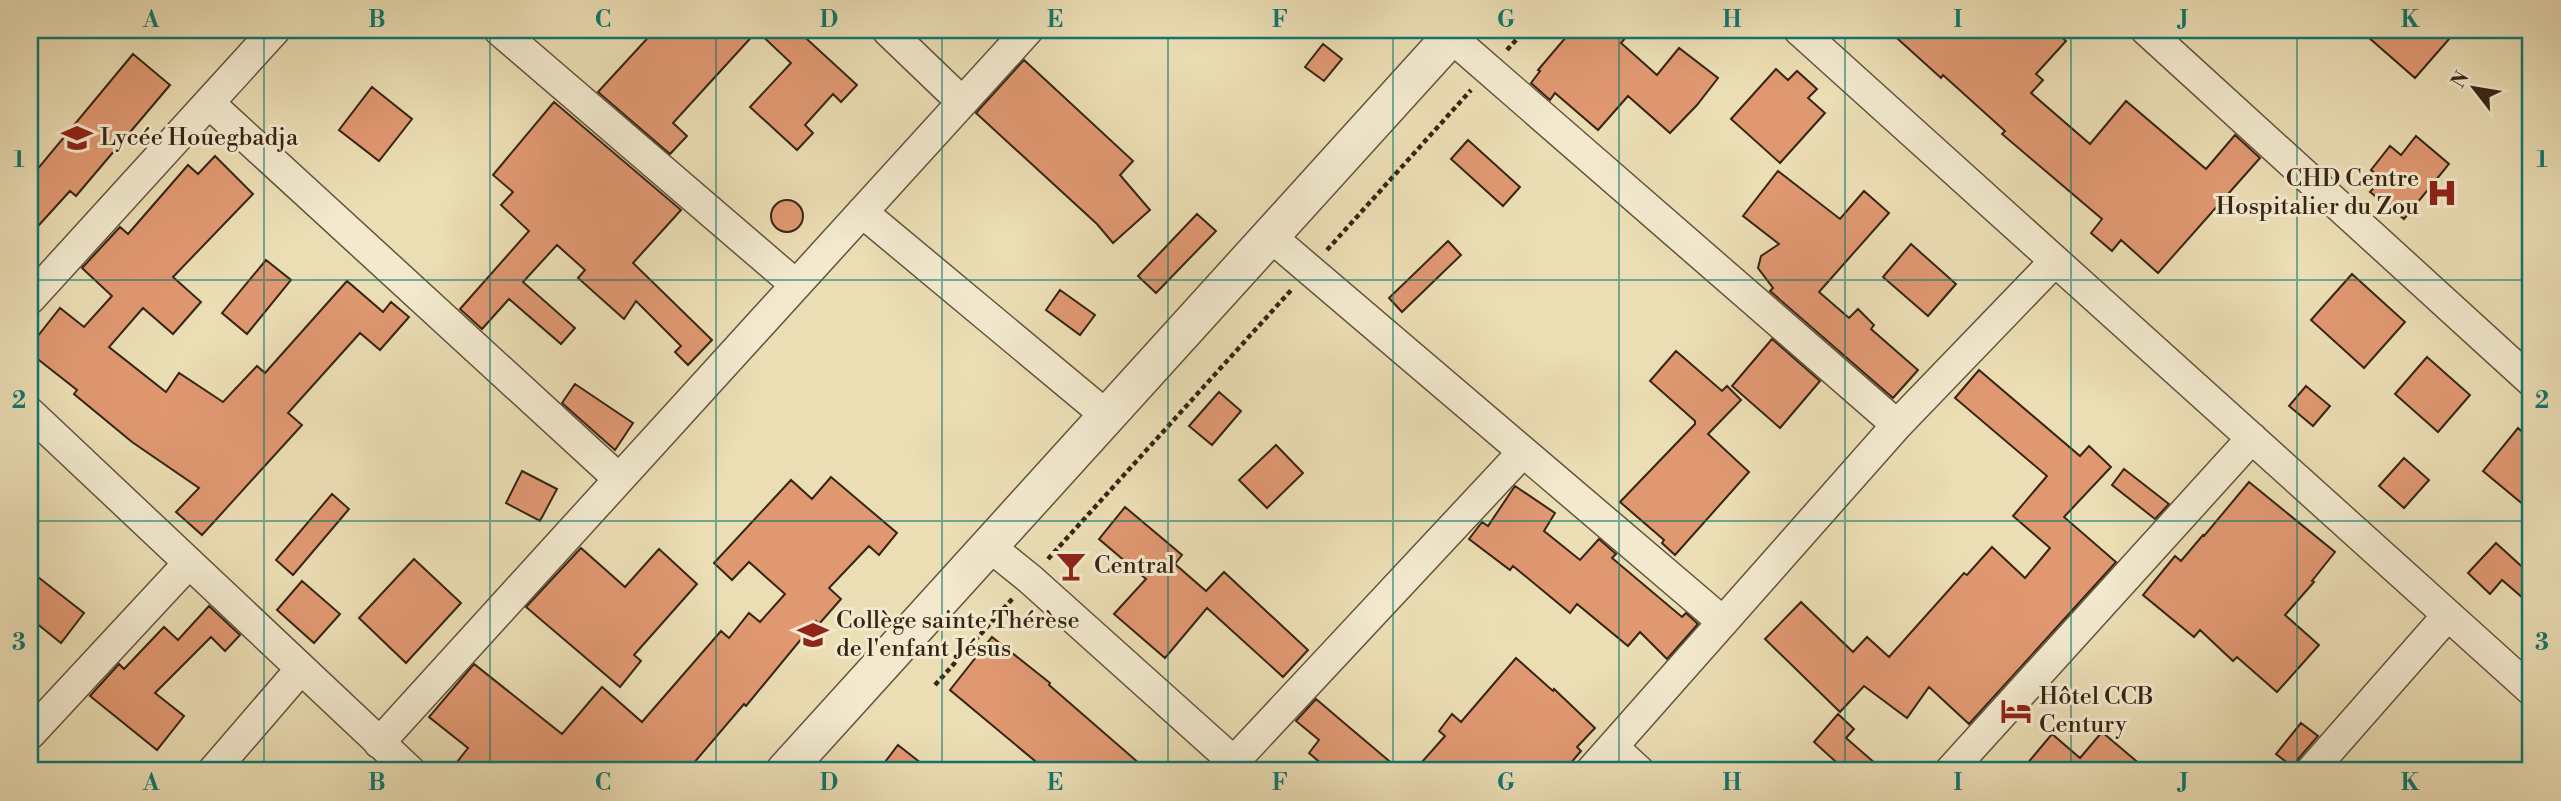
<svg xmlns="http://www.w3.org/2000/svg" width="2561" height="801" viewBox="0 0 2561 801" font-family="'Libre Bodoni',serif">
<rect width="100%" height="100%" fill="#ebddb4"/>
<filter id="stains"><feTurbulence type="fractalNoise" baseFrequency=".00286" numOctaves="4"/><feColorMatrix values="0 0 0 0 .2 0 0 0 0 .09 0 0 0 0 .02 0 0 0 .5 -.17"/></filter>
<radialGradient id="worn" r=".72"><stop offset=".6" stop-color="#630" stop-opacity="0"/><stop offset="1" stop-color="#630" stop-opacity=".3"/></radialGradient>
<path fill="#e09871" stroke="#372514" stroke-width="2" d="M655,30H797L857,85L841,102L833,94L805,125L813,133L797,150L750,107L791,63L757,31L673,123L687,136L670,154L598,92Z
M1572,30H1632L1621,43L1657,75L1679,48L1718,78L1697,105L1670,133L1628,96L1598,130L1555,93L1550,100L1531,83L1540,71L1538,70Z
M1888,30H2053L2066,41L2036,74L2043,80L2031,93L2090,144L2126,101L2206,169L2235,135L2260,158L2158,273L2121,240L2112,251L2091,233L2102,219L2002,134L2005,131L1943,75L1941,78Z
M2360,30H2457L2415,78Z
M1323,44L1342,59L1324,81L1305,67Z
M133,54L170,85L76,196L70,191L30,235V178Z
M1024,60L1133,161L1120,175L1150,210L1113,243L1097,224L976,113Z
M1776,69L1788,80L1797,71L1817,89L1808,98L1825,113L1780,163L1731,119Z
M372,87L412,119L379,161L339,130Z
M554,102L681,210L633,263L712,340L688,365L675,352L681,346L636,301L624,319L578,278L585,270L557,245L523,282L575,328L561,344L509,299L482,329L460,309L529,231L501,205L513,192L493,175Z
M2416,136L2449,164L2404,219L2370,192L2382,179L2371,170L2390,146L2401,155Z
M1468,140L1520,187L1503,206L1451,159Z
M215,156L253,194L173,277L201,302L173,334L143,308L109,347L166,392L179,373L223,402L257,366L265,373L347,281L383,312L391,302L409,317L380,350L360,333L288,413L302,425L202,535L176,512L199,488L132,442L74,394L77,390L30,353V346L60,308L84,327L112,296L82,268L120,227L128,234L188,165L198,174Z
M1778,171L1840,219L1864,191L1889,213L1819,292L1849,318L1858,309L1874,325L1871,329L1918,370L1893,398L1770,291L1773,288L1758,268L1761,256L1779,244L1743,216Z
M771 216a16 16 0 1 1 32 0a16 16 0 1 1-32 0Z
M1197,214L1216,231L1156,293L1138,276Z
M1448,241L1461,255L1402,312L1389,298Z
M1911,244L1956,284L1928,316L1883,277Z
M266,260L291,280L247,334L222,313Z
M2352,274L2405,322L2364,368L2311,320Z
M1060,290L1095,315L1080,335L1046,310Z
M1772,339L1820,381L1780,428L1732,386Z
M1676,351L1722,391L1727,386L1741,400L1708,434L1749,472L1675,555L1662,543L1664,540L1620,502L1695,424V421L1650,381Z
M2427,357L2470,395L2438,432L2395,394Z
M1979,370L2080,456L2089,446L2111,467L2064,517L2116,562L1969,724L1929,687L1907,718L1864,686L1840,712L1765,639L1801,602L1853,652L1867,637L1889,657L1964,573L1967,575L1992,547L2025,578L2050,548L2013,516L2047,476L1955,398Z
M575,384L633,423L615,450L562,403Z
M2306,386L2330,406L2313,426L2289,406Z
M1219,392L1241,411L1212,445L1189,426Z
M2518,428L2531,440V511L2483,471Z
M1276,445L1303,473L1267,508L1239,480Z
M2404,458L2429,480L2404,508L2379,486Z
M2124,469L2169,504L2155,519L2112,485Z
M522,471L557,489L540,521L506,503Z
M831,477L897,533L879,555L869,546L829,588L841,599L819,624L816,621L746,706L744,704L687,771H450L468,748L429,717L474,664L562,734L602,687L642,722L721,631L729,638L749,613L760,622L785,594L749,562L732,580L714,563L791,480L812,499Z
M2249,482L2335,552L2312,581L2314,582L2285,615L2319,645L2277,692L2237,657L2233,661L2200,630L2194,637L2143,595L2175,556L2181,561L2203,535L2204,536Z
M1515,486L1555,513L1544,531L1580,560L1599,539L1616,554L1612,558L1682,617L1686,613L1698,624L1667,659L1640,632L1628,646L1577,604L1570,613L1513,566L1510,570L1469,539L1482,522L1488,526Z
M332,494L349,509L293,575L276,560Z
M1125,507L1182,555L1175,564L1206,591L1224,572L1308,650L1283,677L1207,608L1165,658L1114,614L1146,579L1099,539Z
M2496,543L2531,575V605L2502,580L2490,594L2468,573Z
M581,548L625,587L659,549L697,584L634,655L641,661L620,687L526,607Z
M414,559L461,603L406,663L359,618Z
M38,577L84,613L61,643L30,618V588Z
M302,581L340,614L314,643L277,610Z
M209,606L240,635L225,651L211,637L155,693L184,716L157,750L90,696L119,664L124,669L164,627L178,640Z
M992,637L1050,683L1049,685L1148,771H1047L950,690Z
M1516,658L1553,691L1554,689L1595,728L1577,747L1581,751L1564,771H1414L1445,736L1439,731L1452,714L1461,722Z
M1316,699L1343,722L1401,771H1330L1309,753L1319,740L1296,721Z
M1838,714L1854,729L1846,738L1884,771H1846L1814,742Z
M2301,723L2318,736L2298,759L2294,768L2276,754Z
M2102,732L2148,771H2021L2052,734L2080,758Z
M898,745L931,771H897L885,762Z"/>
<g fill="none" stroke-linecap="round" stroke-linejoin="round">
<g stroke="#64533c" stroke-width="33">
<path id="minor" d="M499,30L796,285
M887,30L962,102
M1799,30L2531,690
M2146,30L2531,381
M1451,37L1897,425
M209,103L619,479
M862,212L1107,416
M1270,236L1723,622
M30,299L275,30
M30,413L410,771
M989,546L1030,579L1234,762
M30,734L188,564
M379,743L1028,30
M1613,747L1639,771
M213,771L300,670
M1225,771L1523,452
M1591,771L1897,425L2055,261
M1950,771L2252,438
M2311,771L2448,615"/>
</g>
<g stroke="#64533c" stroke-width="40">
<path id="tertiary" d="M785,771L1457,30"/>
</g>
<path stroke="#372514" stroke-width="4.5" stroke-dasharray="5 3.5" stroke-linecap="butt" d="M1507,50L1525,30
M1327,250L1471,90
M1048,559L1293,288
M935,685L1014,597"/>
<use href="#minor" stroke="#f2e9ce" stroke-width="30"/>
<use href="#tertiary" stroke="#f2e9ce" stroke-width="37"/>
</g>
<path fill="none" stroke="#0f766e" stroke-width="2" stroke-opacity="0.55" d="M264,30V771M490,30V771M716,30V771M942,30V771M1168,30V771M1393,30V771M1619,30V771M1845,30V771M2071,30V771M2297,30V771M30,280H2531M30,521H2531"/>
<defs>
<g id="school-bare" transform="scale(2.415)"><path d="M0-5L7-2L0 1L-7-2ZM-4 1L0 2.5L4 1V4Q0 6-4 4Z" fill="#8f2418" stroke="#f2e9ce" stroke-width="2.5" paint-order="stroke"/></g>
<g id="hospital-bare" transform="scale(2.415)"><path d="M-5-5h3v3.5h4V-5h3V5h-3V1.5h-4V5h-3Z" fill="#8f2418" stroke="#f2e9ce" stroke-width="2.5" paint-order="stroke"/></g>
<g id="bar-bare" transform="scale(2.415)"><path d="M-6-5H6L.8 .8V4.5H3.5V6h-7V4.5H-.8V.8Z" fill="#8f2418" stroke="#f2e9ce" stroke-width="2.5" paint-order="stroke"/></g>
<g id="hotel-bare" transform="scale(2.415)"><path d="M-6-4.5h1.5V1H6V5H4.5V3h-9V5H-6ZM-4 0a1.8 1.8 0 1 1 3.6 0ZM.5 0V-2.5h3Q6-2.5 6 0Z" fill="#8f2418" stroke="#f2e9ce" stroke-width="2.5" paint-order="stroke"/></g>
</defs>
<g fill-rule="evenodd">
<use href="#school-bare" x="77" y="138"/>
<use href="#hospital-bare" x="2442" y="193"/>
<use href="#bar-bare" x="1071" y="566"/>
<use href="#school-bare" x="813" y="635"/>
<use href="#hotel-bare" x="2016" y="711"/>
</g>
<g text-anchor="middle" dominant-baseline="central" stroke-width="6" stroke-linejoin="round" paint-order="stroke">
<g font-size="24" fill="#372514" stroke="#f2e9ce" text-anchor="start">
<text x="100" y="138">Lycée Houegbadja</text>
<text x="2419" y="179" text-anchor="end">CHD Centre<tspan x="2419" dy="28">Hospitalier du Zou</tspan></text>
<text x="1094" y="566">Central</text>
<text x="836" y="621">Collège sainte Thérèse<tspan x="836" dy="28">de l'enfant Jésus</tspan></text>
<text x="2039" y="697">Hôtel CCB<tspan x="2039" dy="28">Century</tspan></text>
</g>
</g>
<rect width="2561" height="801" fill="none" stroke="#ebddb4" stroke-width="77"/>
<g transform="translate(2474 88) rotate(301)" stroke="#f2e9ce" stroke-width="5" paint-order="stroke">
<path d="M0-5L12 26L0 18L-12 26Z" fill="#372514"/>
<text y="-10" font-size="19" font-weight="bold" text-anchor="middle" fill="#372514">N</text>
</g>
<rect x="38" y="38" width="2484" height="724" fill="none" stroke="#0f766e" stroke-width="2.5"/>
<g font-size="23" text-anchor="middle" font-weight="bold" fill="#0f766e">
<text x="151" y="27">A</text>
<text x="377" y="27">B</text>
<text x="603" y="27">C</text>
<text x="829" y="27">D</text>
<text x="1055" y="27">E</text>
<text x="1280" y="27">F</text>
<text x="1506" y="27">G</text>
<text x="1732" y="27">H</text>
<text x="1958" y="27">I</text>
<text x="2184" y="27">J</text>
<text x="2410" y="27">K</text>
<text x="19" y="167">1</text>
<text x="2542" y="167">1</text>
<text x="19" y="408">2</text>
<text x="2542" y="408">2</text>
<text x="19" y="650">3</text>
<text x="2542" y="650">3</text>
<text x="151" y="790">A</text>
<text x="377" y="790">B</text>
<text x="603" y="790">C</text>
<text x="829" y="790">D</text>
<text x="1055" y="790">E</text>
<text x="1280" y="790">F</text>
<text x="1506" y="790">G</text>
<text x="1732" y="790">H</text>
<text x="1958" y="790">I</text>
<text x="2184" y="790">J</text>
<text x="2410" y="790">K</text>
</g>
<rect width="100%" height="100%" filter="url(#stains)"/>
<rect width="100%" height="100%" fill="url(#worn)"/>
</svg>
